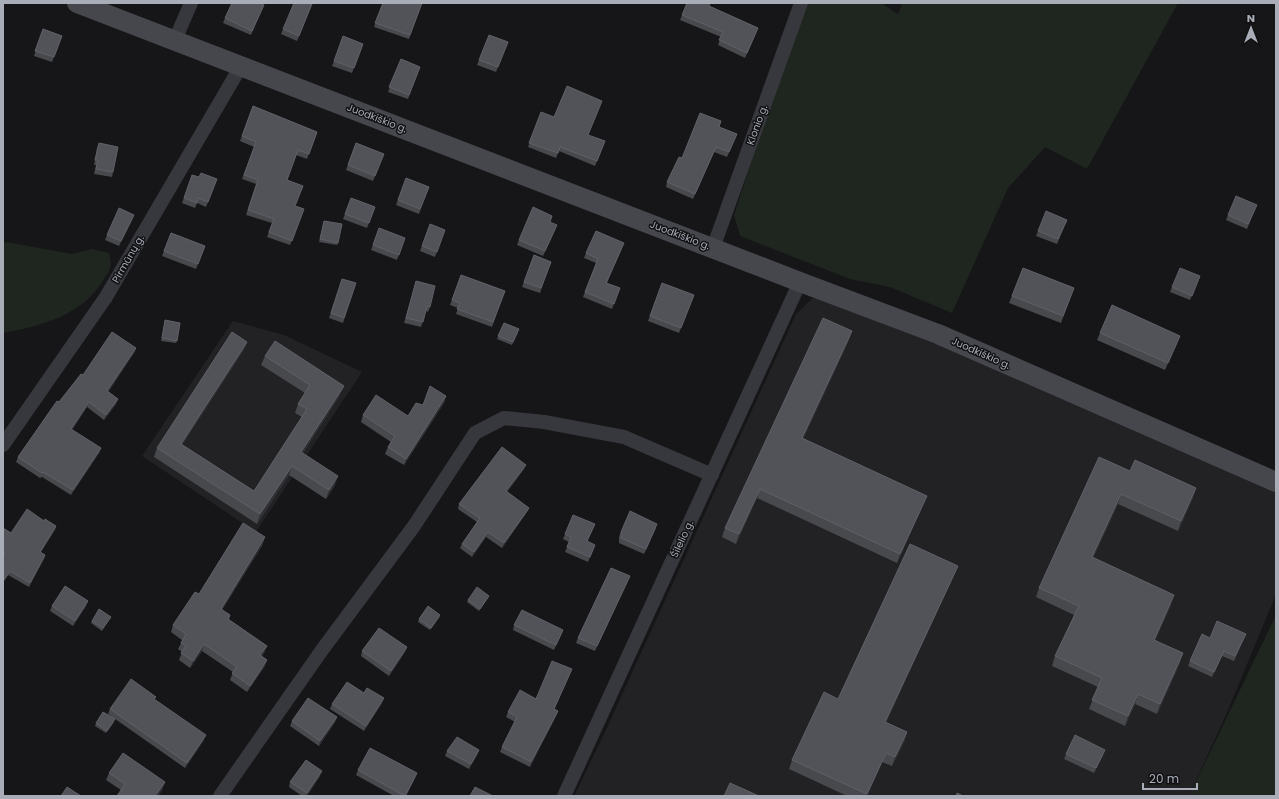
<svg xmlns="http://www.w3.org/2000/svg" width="1279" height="799" viewBox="0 0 1279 799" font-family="Poppins,sans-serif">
<rect width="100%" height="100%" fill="#161618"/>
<path fill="#222225" d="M816,295L1030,382L1276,493V594L1226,715L1189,796H574L604,734L796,314Z
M233,321L284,335L362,372L256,532L142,456Z"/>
<path fill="#1e261f" d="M803,3H881L898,14L902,3H1178L1087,169L1045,147L1008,188L952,313L890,287L850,279L740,236L734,215Z
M6,242L72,254L92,249L109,253C110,257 112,264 110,268C109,272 106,276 104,279C83,315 42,326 3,333V243Z
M1276,615V796H1189Z"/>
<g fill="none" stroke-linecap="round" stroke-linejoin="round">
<path stroke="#37383d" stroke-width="14" d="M175,40L191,3
M713,248L801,3
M3,445L106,297L241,66
M220,796L322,650L414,526L475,433L504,418L544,422L624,437L712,475
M564,796L800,282"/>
<path stroke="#45474d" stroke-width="20" d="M77,3L800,282L938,334L1276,482"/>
</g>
<path fill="#47494d" d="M313,3L297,41L281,34L283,29Z
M383,3H422L409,39L374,27Z
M687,3L709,6L758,28L745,58L718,45L721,37L680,20Z
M264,5L251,35L223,23L225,18Z
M43,29L62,36L52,62L34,56Z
M489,35L508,42L496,72L477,65Z
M363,44L352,73L332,66L334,61Z
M401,59L420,67L408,99L388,92Z
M253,106L317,132L307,159L296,155L287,180L295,206L304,209L290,245L267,237L272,223L246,215L256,184L242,179L254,147L240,141Z
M541,112L588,135L605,141L595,166L559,151L556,158L528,147Z
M719,127L737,134L727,157L714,152L693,199L666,187L667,182L682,158Z
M99,143L113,172L112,177L94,174L96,165H94L97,148Z
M356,143L384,154L373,181L346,170Z
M192,175L199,177L217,179L206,207L197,203L195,208L182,203Z
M406,178L429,187L419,214L396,205Z
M351,198L375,207L367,228L343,219Z
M1255,210L1247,229L1226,220L1228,215Z
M134,215L119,246L105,240L107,235Z
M1067,220L1057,244L1036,236L1038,231Z
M324,221L338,243L337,245L319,242Z
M550,222L555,230L543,256L517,245L519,240Z
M430,224L445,230L435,257L420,251Z
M379,228L405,238L397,260L371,250Z
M171,233L205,246L196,269L162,256Z
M622,248L607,283L620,288L612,309L583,297L596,263L584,258L586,253Z
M534,255L551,262L540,293L522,287Z
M1023,268L1074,288L1061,323L1009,303Z
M461,275L505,291L492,327L456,314L458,308L450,305Z
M1200,276L1190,300L1170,292L1172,287Z
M342,279L356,283L343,323L329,318Z
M416,281L430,307L428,312L426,311L421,327L404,323Z
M662,283L694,295L679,333L648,321Z
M165,320L177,341L176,343L161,341Z
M504,323L519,329L512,345L497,339Z
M1100,333L1177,343L1165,370L1097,340Z
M849,340L803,439L923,505L897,563L757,498L736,544L722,537L725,528Z
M247,342L243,351L182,445L254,491L302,417L295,413L298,404L305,393L261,365L265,356L340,395L303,453L335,485L326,499L289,475L257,524L154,457L157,448Z
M136,348L134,353L108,391L118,399L116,404L104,420L87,407L72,430L101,448L99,453L71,495L42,477L40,478L16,462L18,457L59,402L83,375Z
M446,396L444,403L404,465L385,454L388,447L391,442L361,422L363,415L408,416L423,405Z
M524,469L507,492L529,508L527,512L502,548L486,537L472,557L460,548L462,544L477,522L458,509L459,504Z
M1130,471L1193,498L1178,531L1118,504L1093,558L1171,605L1155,640L1180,663L1157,714L1135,704L1125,726L1089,709L1098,687L1052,666L1055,656L1074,615L1036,597L1039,588Z
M44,521L56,526L55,530L41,552L45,555L44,559L29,587L8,575L3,583V528L11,533Z
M656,528L644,554L619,543V537L621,532Z
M593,529L587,541L593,550L588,562L565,552L569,542L563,539L565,534Z
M263,544L222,610L230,615L229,620L267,646L264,653L262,656L265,666L247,692L230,680L233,672L202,651L190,668L179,660L182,652L178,649L181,643L182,640L171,632L173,625L199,594Z
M954,575L886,722L907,732L904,742L892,766L882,762L867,796H847L789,769L792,760L838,699Z
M630,576L595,651L576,643L578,638Z
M489,596L488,598L479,611L467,602L468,600Z
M52,606H86L73,626L50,611Z
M440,615L439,618L430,630L418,622L419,619Z
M111,617L102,631L91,623L92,621Z
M514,625L563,630L554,650L513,630Z
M1246,634L1234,661L1222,656L1212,677L1188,666L1190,661L1210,638Z
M407,647L405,652L389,676L361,656L362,651Z
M572,669L554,709L558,711L556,716L530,767L500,752L502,747L515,722L506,717L508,712L536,699Z
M364,693L382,703L364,731L330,709L332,704Z
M156,697L154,700L204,740L185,768L108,714L110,709Z
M337,717L335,722L319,746L290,726L292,721Z
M114,722L106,733L95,726L96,723Z
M479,750L477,755L469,769L445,756L447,751Z
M1066,754L1103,755L1094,773L1064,759Z
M358,770L415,778L406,796H394L356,775Z
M109,773L165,782L162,790L158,796H117L121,790L106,780Z
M320,776L307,796H302L289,787L290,782Z"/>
<path fill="#2f3033" d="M134,215L132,220L119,246L121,241Z
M852,331L849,340L799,448L802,438Z
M247,342L243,351L177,453L181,444Z
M136,348L134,353L106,396L107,391Z
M344,386L340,395L298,461L301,452Z
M446,396L444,403L404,465L406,459Z
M118,399L116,404L104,420L106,415Z
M89,402L87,407L69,434L71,429Z
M101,448L99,453L71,495L73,490Z
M526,465L524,469L504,496L506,491Z
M292,466L289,475L257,524L260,514Z
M338,476L335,485L326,499L329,490Z
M1196,488L1193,498L1178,531L1181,521Z
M760,489L757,498L736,544L739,534Z
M1121,494L1118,504L1089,567L1092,557Z
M927,496L923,505L897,563L900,554Z
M529,508L527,512L502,548L504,543Z
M56,526L55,530L38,556L40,552Z
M488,532L486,537L472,557L474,552Z
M265,537L263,544L218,616L221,609Z
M45,555L44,559L29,587L30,583Z
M958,566L954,575L882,732L885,722Z
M10,571L8,575L3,583V581Z
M630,576L628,581L595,651L597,646Z
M1174,595L1171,605L1150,650L1154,640Z
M88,601L86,606L73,626L75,621Z
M440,615L439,618L430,630L431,628Z
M563,630L561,635L554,650L556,645Z
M204,644L202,651L190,668L193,661Z
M267,646L264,653L258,662L260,655Z
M407,647L405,652L389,676L391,671Z
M1183,653L1180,663L1157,714L1160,704Z
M267,660L265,666L247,692L250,686Z
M1138,694L1135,704L1125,726L1128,716Z
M384,698L382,703L364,731L366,726Z
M558,711L556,716L530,767L531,762Z
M337,717L335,722L319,746L320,741Z
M907,732L904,742L892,766L895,757Z
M206,735L204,740L185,768L187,763Z
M479,750L477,755L469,769L471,764Z
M1105,750L1103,755L1094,773L1096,768Z
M886,753L882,762L867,796H866Z
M322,771L320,776L307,796H306L307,793Z
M417,773L415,778L406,796H405Z
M165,782L162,790L158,796H155Z"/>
<path fill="#525359" stroke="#5f6168" d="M232,3H259L264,5L252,31L225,18Z
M294,3H312L299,36L283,29Z
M383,3H422L410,35L375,23Z
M687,3H710L709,6L758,28L747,53L719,40L723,32L682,15Z
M43,29L62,36L54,57L35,51Z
M489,35L508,42L498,67L479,60Z
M343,36L363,44L354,68L334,61Z
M401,59L420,67L409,95L389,87Z
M567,86L602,101L588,135L605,141L597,161L560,147L558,153L529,143L541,112L554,117Z
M253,106L317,132L309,154L298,150L287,180L303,186L295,206L304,209L292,241L269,232L274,219L248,210L258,180L244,175L256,142L242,136Z
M700,113L721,121L719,127L737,134L729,152L716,147L695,194L667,182L679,157L682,158Z
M99,143L118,147L113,172L96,169L98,160H95Z
M356,143L384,154L375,176L348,165Z
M201,173L217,179L208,202L198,198L197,203L184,198L192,175L199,177Z
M406,178L429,187L420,209L398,200Z
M1236,196L1257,205L1248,224L1228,215Z
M351,198L375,207L369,223L345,214Z
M533,207L552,216L550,222L557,225L545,251L519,240Z
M119,208L134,215L121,241L107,235Z
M1046,211L1067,220L1058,239L1038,231Z
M324,221L342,224L338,243L320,239Z
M430,224L445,230L437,252L422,246Z
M379,228L405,238L399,255L373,245Z
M596,231L624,243L606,283L620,288L614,304L585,292L598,259L586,253Z
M171,233L205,246L198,264L164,251Z
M534,255L551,262L541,288L524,282Z
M1023,268L1074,288L1063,316L1012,296Z
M1180,268L1200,276L1192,296L1172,287Z
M461,275L505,291L493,322L457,309L460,303L452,300Z
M342,279L356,283L344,318L331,313Z
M416,281L435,286L430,307L427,306L423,322L406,318Z
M662,283L694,295L681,328L650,316Z
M1112,305L1180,336L1168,363L1100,333Z
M823,318L852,331L802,438L927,496L900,554L760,489L739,534L725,528Z
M165,320L180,323L177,341L162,338Z
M504,323L519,329L513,342L498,336Z
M112,332L136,348L107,391L118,399L106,415L89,402L71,429L101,448L73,490L43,472L42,473L18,457L57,401L59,402L81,374L83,375Z
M232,332L247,342L181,444L254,491L307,409L298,404L310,385L265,356L275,341L344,386L301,452L338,476L329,490L292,466L260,514L157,448Z
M430,386L446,396L406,459L388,447L395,436L363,415L376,395L408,416L416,403L423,405Z
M502,447L526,465L506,491L529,508L504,543L488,532L474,552L462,544L480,518L459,504Z
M1099,457L1130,471L1135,460L1196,488L1181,521L1121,494L1092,557L1174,595L1154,640L1183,653L1160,704L1138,694L1128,716L1092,700L1102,678L1055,656L1079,606L1039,588Z
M27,509L44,521L45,519L56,526L40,552L45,555L30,583L10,571L3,581V555L5,552L3,550V528L11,533Z
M630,511L657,524L646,549L621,538V532Z
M573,515L595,524L587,541L595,545L590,557L567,547L571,537L565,534Z
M243,523L265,537L221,609L230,615L228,619L267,646L260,655L267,660L250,686L232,673L237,667L204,644L193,661L181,653L186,646L181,643L186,634L173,625L195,592L199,594Z
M910,544L958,566L885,722L907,732L895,757L886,753L867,794L792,760L824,692L838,699Z
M611,568L630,576L597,646L578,638Z
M65,586L88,601L75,621L52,606Z
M477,587L489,596L480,609L468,600Z
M428,606L440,615L431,628L419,619Z
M99,609L111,617L103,628L92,621Z
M522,610L563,630L556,645L514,625Z
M1217,621L1246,634L1235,656L1224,651L1214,672L1190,661L1202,634L1210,638Z
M379,628L407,647L391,671L362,651Z
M552,661L572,669L554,709L558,711L531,762L502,747L517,717L508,712L520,690L536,699Z
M131,679L156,697L154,699L206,735L187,763L110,709Z
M347,682L364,693L367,688L384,698L366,726L332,704Z
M308,698L337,717L320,741L292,721Z
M103,712L115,719L107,731L96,723Z
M1075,735L1105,750L1096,768L1066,754Z
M457,737L479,750L471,764L447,751Z
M370,748L417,773L405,796L358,770Z
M123,753L165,782L155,796H117L125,784L109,773Z
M306,760L322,771L307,793L290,782Z
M730,783L759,796H724Z
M67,787L81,796H61Z
M475,787L493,796H470Z
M957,793L963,796H956Z"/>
<g text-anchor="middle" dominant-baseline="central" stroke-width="3" stroke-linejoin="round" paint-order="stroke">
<g font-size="10" fill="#a8adb8" stroke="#111113">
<text transform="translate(377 118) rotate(21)">Juodkiškio g.</text>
<text transform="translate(757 125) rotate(-70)">Klonio g.</text>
<text transform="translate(680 235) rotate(21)">Juodkiškio g.</text>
<text transform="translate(128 259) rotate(-60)">Pirmūnų g.</text>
<text transform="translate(981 353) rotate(24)">Juodkiškio g.</text>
<text transform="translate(682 539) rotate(-65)">Šilelio g.</text>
</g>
</g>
<rect width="1279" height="799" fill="none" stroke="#a8adb8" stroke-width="8"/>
<g transform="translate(1251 28)" stroke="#111113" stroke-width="3" paint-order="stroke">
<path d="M0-3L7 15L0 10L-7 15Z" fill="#a8adb8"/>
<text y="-6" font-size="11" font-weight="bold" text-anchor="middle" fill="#a8adb8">N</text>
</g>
<path d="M1143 783v6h54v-6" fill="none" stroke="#a8adb8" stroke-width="2"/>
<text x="1149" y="783" font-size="12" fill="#a8adb8" stroke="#111113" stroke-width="3" paint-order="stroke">20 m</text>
</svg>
